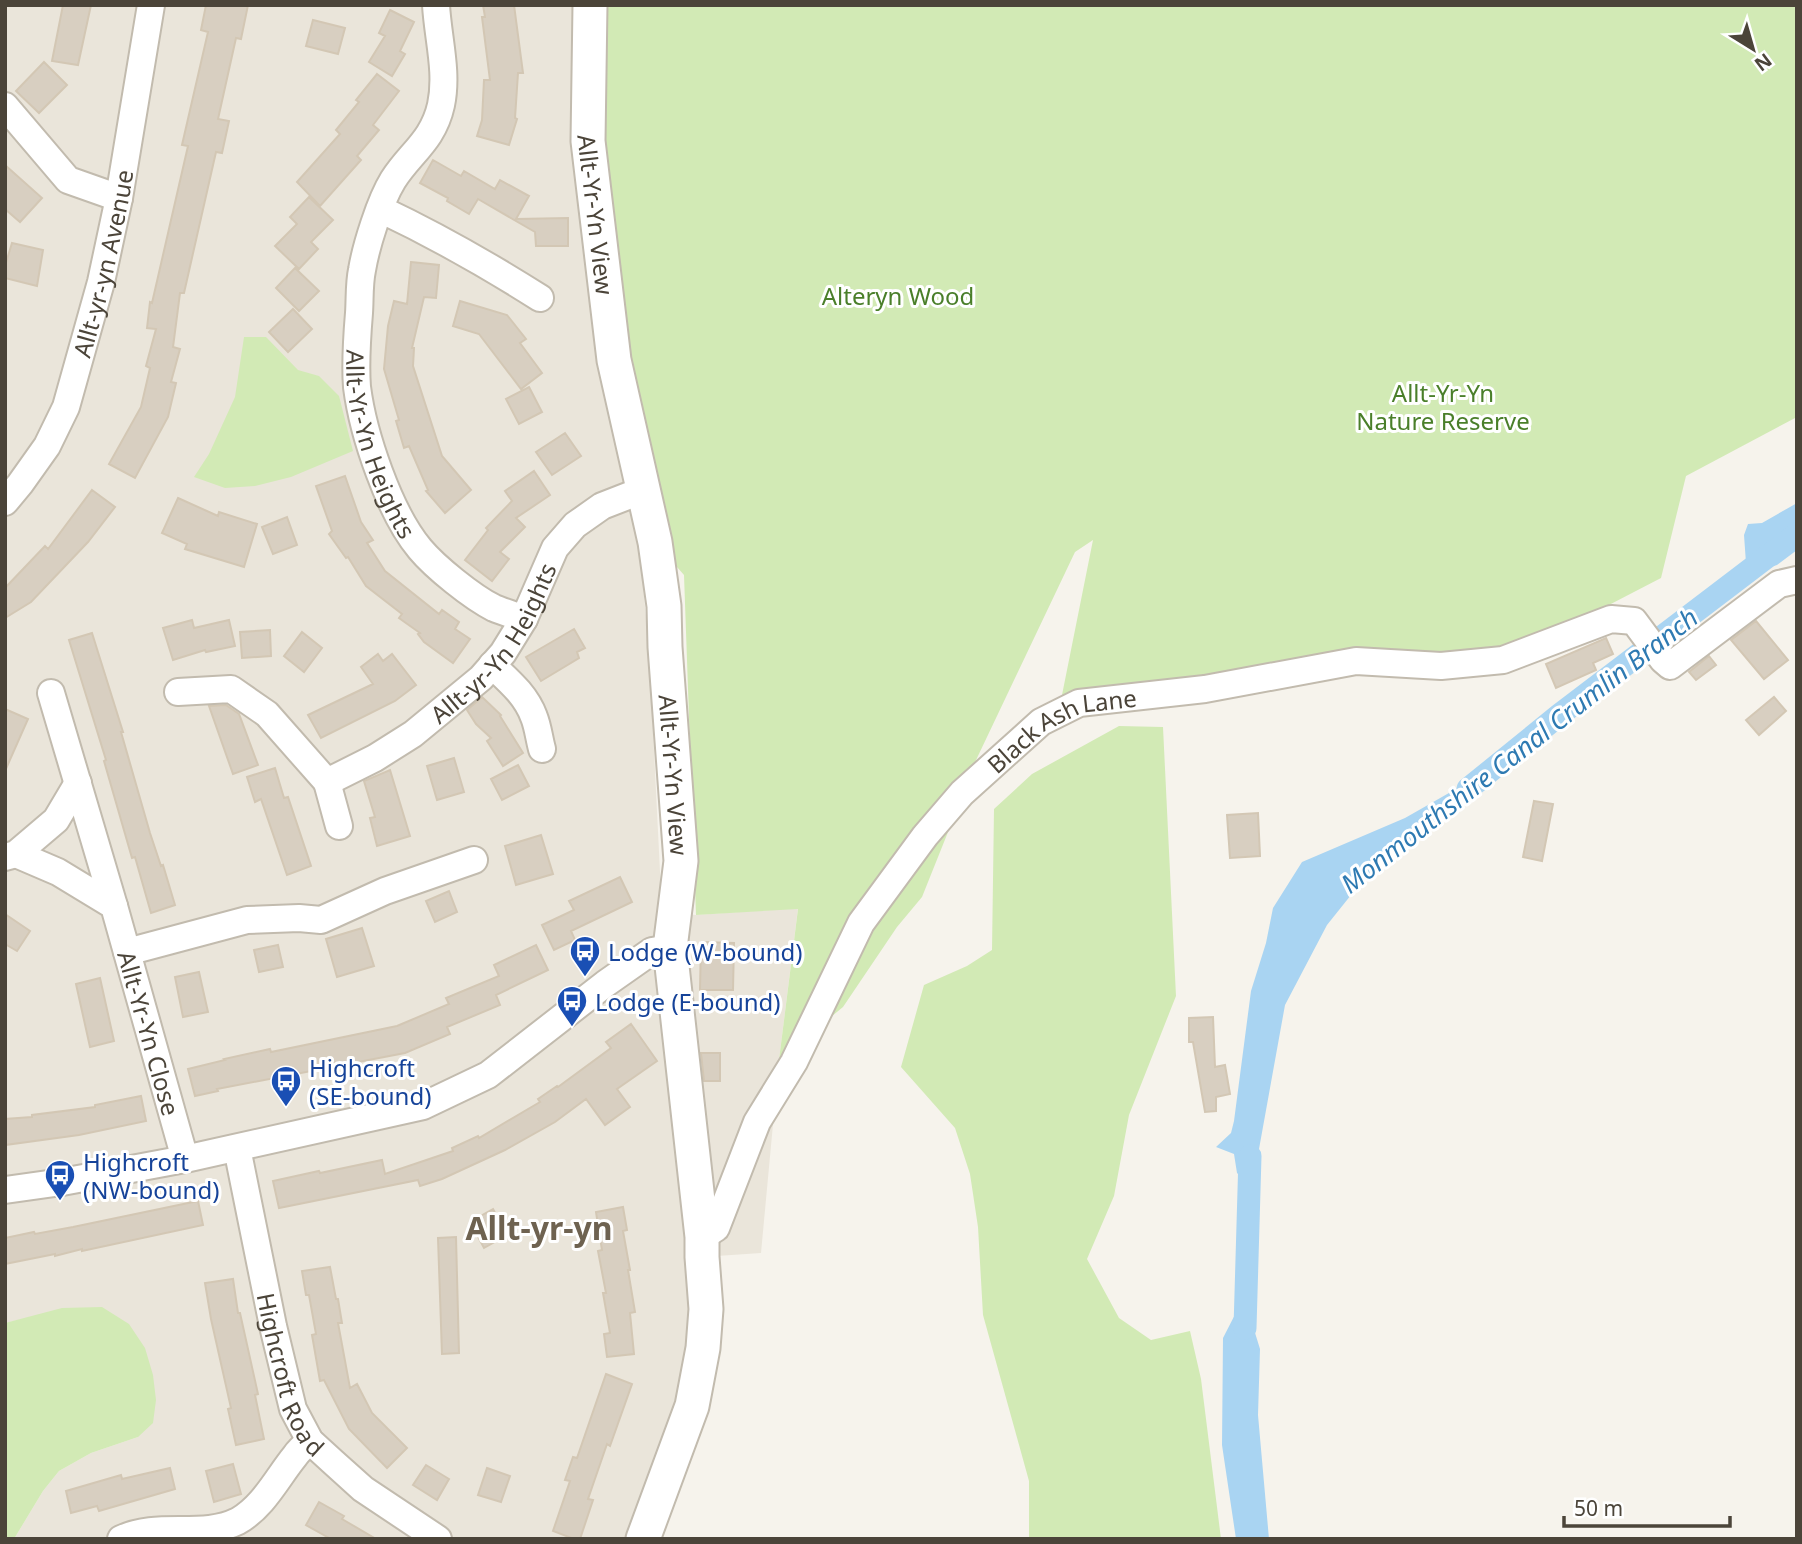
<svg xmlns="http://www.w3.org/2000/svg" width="1802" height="1544" viewBox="0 0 1802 1544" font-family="'Noto Sans',sans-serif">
<rect width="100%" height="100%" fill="#f6f3ec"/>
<path fill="#eae5da" d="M5,5H590L649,650L662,912L696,915L798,908L779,1060L761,1253L702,1257L706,1309L643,1539H14L43,1491L59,1471L91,1453L138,1437L32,1317L5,1323Z"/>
<path fill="#d2eab5" d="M590,5H1797V417L1686,476L1661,578L1503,660L1205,689L1062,695L1093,540L1075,552L958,798L948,832L922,897L897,927L843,1007L779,1060L798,909L696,915L684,575L655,542L614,360Z
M244,337H266L298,370L319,376L339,396L353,451L291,477L255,486L225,488L194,477L209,454L235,397Z
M1119,726L1163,727L1176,996L1129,1115L1114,1196L1087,1259L1119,1318L1151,1340L1190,1331L1201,1379L1221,1539H1029V1481L983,1315L978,1227L970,1174L955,1128L901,1067L924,985L967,966L992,950L994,809L1032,774Z
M102,1307L129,1324L145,1348L153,1375L156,1400L153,1423L138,1437L91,1453L59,1471L43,1491L14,1539H5V1323L62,1308Z"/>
<path fill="#a9d4f2" d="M1797,503V550L1777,565L1741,576L1746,563L1744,535L1748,524L1762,523Z
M1490,772L1442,816L1387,861L1355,890L1327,925L1285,1005L1259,1149L1249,1185L1237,1173L1234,1154L1216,1147L1231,1133L1234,1121L1251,991L1266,943L1273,908L1302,862L1405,818L1456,789Z
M1244,1297L1260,1349L1258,1415L1269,1539H1236L1222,1445L1223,1338Z"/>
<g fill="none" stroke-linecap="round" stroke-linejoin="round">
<path stroke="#a9d4f2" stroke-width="23" d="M1468,789L1558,716L1797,534
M1245,1328L1250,1156"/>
</g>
<path fill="#d8cfc1" stroke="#d3c7b4" stroke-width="2" d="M63,5H91L78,65L52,61Z
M206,5H248L241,39L236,38L218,119L229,121L222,153L216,152L184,293H180L173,347L180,349L171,382L176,383L168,417L135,478L109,464L141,407L150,368L146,366L156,329L147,328L150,302L152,303L188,146L182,145L208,32L201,30Z
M483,5H514L523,73H518L515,118L517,119L509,145L477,136L482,120L484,80H490L482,17H485Z
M390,10L414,22L400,51L405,54L392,76L369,62L385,36L379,33Z
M313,20L345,28L338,54L306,46Z
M44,62L67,85L39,113L16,91Z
M377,74L399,91L373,125L379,130L357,156L361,160L320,206L297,182L340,134L336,130L359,102L356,100Z
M433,160L461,176L464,171L495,189L500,180L529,196L516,219L568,218V246H536L535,232L478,199L469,214L447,201L448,198L420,183Z
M5,165L42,198L20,222L5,209Z
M309,197L333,220L311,242L318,249L299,269L275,246L297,224L290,217Z
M12,243L43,250L37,286L5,278V266Z
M411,262L439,265L436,298L424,297L412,348H414L413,366L442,456L471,490L445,513L426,491L428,490L409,446L404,448L396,421L399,420L384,369L388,326L394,301L407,304Z
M295,268L319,291L299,311L276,288Z
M460,301L507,315L526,339L520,343L542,373L521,389L479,334L453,326Z
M293,309L312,329L288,352L269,332Z
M529,387L542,412L519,424L506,399Z
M565,433L581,456L552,475L536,452Z
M534,471L550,495L516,518L525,527L500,552L509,559L492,581L465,560L488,530L486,528L512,501L505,491Z
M345,476L361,522L373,540L367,543L385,571L439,614L442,610L459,622L455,629L470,639L453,663L424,642L418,634L420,633L399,618L402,614L366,586L348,557L346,558L329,534L332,531L316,486Z
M92,490L115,507L88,542L31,602L5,618V588L45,546L48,549Z
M178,498L218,516L219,512L257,524L244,567L185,549L187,544L162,533Z
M287,517L297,545L273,554L262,527Z
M192,620L194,628L229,620L235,646L206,652L205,650L173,660L163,628Z
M1756,621L1788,660L1764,679L1731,640Z
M574,629L585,648L577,652L579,658L541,681L526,657Z
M270,630L271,656L242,658L240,632Z
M302,632L322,648L304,672L284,656Z
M92,633L123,732H121L150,833L161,866L163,865L175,905L151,913L135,857L132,858L104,761L106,760L69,640Z
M1606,638L1613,654L1593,663L1596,670L1556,688L1546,664Z
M378,654L383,661L392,654L416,685L395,701L321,738L308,715L373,684L361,667Z
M1709,656L1716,665L1696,680L1689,672Z
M482,697L501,715L500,716L523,753L503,766L487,741L491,738L476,724L467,710Z
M1774,697L1786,711L1759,735L1746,720Z
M226,705L239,714L258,765L233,774L209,706Z
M5,709L28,719L5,771Z
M454,758L464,792L437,800L427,766Z
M518,765L529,786L502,800L491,779Z
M275,768L284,798L288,797L311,866L287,875L261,799L255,802L247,777Z
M390,770L410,836L377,846L370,818L375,817L364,781Z
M1534,801L1553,804L1542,861L1523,857Z
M1258,813L1260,856L1230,858L1227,815Z
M541,835L553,874L516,885L505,846Z
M620,877L632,902L571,931L575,940L554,950L542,925L574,910L569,901Z
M449,891L457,912L435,922L426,901Z
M5,914L30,931L17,951L5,944Z
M362,928L374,966L337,977L326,939Z
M701,942L734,943L733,990H700Z
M278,945L283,967L259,972L254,950Z
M536,945L548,970L496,995L500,1005L447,1027L450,1034L405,1053L217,1089L218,1091L195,1096L188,1069L225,1060L224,1059L270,1049L271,1052L397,1026L449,1004L446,998L499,976L494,965Z
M199,972L208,1012L183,1017L175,977Z
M100,978L114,1041L90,1047L76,984Z
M1213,1017L1215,1067L1225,1065L1230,1094L1216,1097V1111L1205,1112L1193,1042H1189V1018Z
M631,1024L657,1061L617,1089L630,1107L605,1125L586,1099L555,1122L505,1150L442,1179L420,1186L418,1180L279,1208L273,1181L319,1171L320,1173L382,1160L385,1174L453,1151L452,1148L478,1136L479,1138L540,1102L538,1099L557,1086L558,1087L611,1048L606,1042Z
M701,1053H720V1081H704Z
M141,1096L146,1121L79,1135L5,1145V1119L32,1117V1115L95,1107V1105Z
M198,1201L203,1225L82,1251V1249L55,1256V1254L5,1264V1238L34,1232L35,1234L73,1227Z
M623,1207L627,1230L623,1231L630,1270H628L635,1312L630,1313L634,1354L607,1357L604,1334L610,1333L603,1293H606L598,1251L602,1250L596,1212Z
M493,1209L507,1235L484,1248L470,1222Z
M456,1237L459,1353L442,1354L438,1238Z
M330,1267L336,1299H338L342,1323H338L350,1388L357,1384L372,1413L407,1448L387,1468L349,1429L324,1380L320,1381L312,1335L316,1334L309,1295H306L302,1271Z
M233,1279L238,1313H240L258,1394L255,1395L264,1439L236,1445L228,1409L231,1408L211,1319L205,1283Z
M606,1374L632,1384L610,1446L607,1444L588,1499L593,1500L580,1539H574L553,1531L570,1481L565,1480L573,1457L577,1458Z
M233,1464L241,1494L214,1502L206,1471Z
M426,1465L449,1479L437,1500L413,1485Z
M170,1468L175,1489L99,1511L97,1506L71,1513L66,1491L121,1475L122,1479Z
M487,1468L510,1476L501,1502L478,1495Z
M319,1502L344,1516L342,1519L376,1539H331L306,1525Z"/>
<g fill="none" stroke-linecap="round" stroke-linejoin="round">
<g stroke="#c2bbae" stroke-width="30">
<g id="minor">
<path id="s1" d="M436,5C438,39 448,72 441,105C433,141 410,153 393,180C380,201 366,246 362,270C359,284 360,299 359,313C357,337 355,362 357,387C363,434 389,512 420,549C435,567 472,597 494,608C504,612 514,615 524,619"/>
<path d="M5,106L68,180L119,198"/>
<path d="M380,209C435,235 488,265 540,298"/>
<path id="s2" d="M5,502L20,484L47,446L66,407L101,282L119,198L151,5"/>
<path d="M492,665C509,681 526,695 534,717C538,727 539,738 542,749"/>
<path id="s3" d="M178,692L231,689L267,714L327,782L375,758L413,734L481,678L503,653L524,619L555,548L575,525L602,506L643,490"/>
<path d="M51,693L114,906"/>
<path d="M327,782L339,826"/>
<path id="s4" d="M16,854L58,872L114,906L185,1159"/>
<path d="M5,857L16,854L56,820L78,783"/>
<path d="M127,952L247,920L299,918L321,920L385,891L474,860"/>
<path id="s5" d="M237,1148L273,1326L293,1409L310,1441L333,1462L363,1489L438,1539"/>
<path d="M5,1190L62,1182L185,1159L423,1106L488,1075L605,984L652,951L670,948"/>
<path id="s6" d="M702,1237L716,1228L757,1122L794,1062L861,923L925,836L962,793L1041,722L1079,703L1205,689L1356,661L1441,666L1503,660L1611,619L1634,621L1663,660L1670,666L1779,584L1797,580"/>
<path d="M121,1539C158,1521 202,1539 238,1521C264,1506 277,1478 295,1456C299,1450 305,1445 310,1441"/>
</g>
</g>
<g stroke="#c2bbae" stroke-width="37">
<g id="tertiary">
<path id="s7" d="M590,5L588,141L614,360L655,542L664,606L665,647L681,861L670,948L702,1237V1257L706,1309L703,1348L692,1406L643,1539"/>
</g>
</g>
<use href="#minor" stroke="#fff" stroke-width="26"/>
<use href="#tertiary" stroke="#fff" stroke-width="33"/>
</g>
<defs>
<g id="bus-pin" transform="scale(1.575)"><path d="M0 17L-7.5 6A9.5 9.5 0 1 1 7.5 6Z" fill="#1a4fb4" stroke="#fff"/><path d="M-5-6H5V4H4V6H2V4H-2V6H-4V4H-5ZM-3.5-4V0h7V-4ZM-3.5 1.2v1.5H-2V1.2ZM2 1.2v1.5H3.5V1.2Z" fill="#fff"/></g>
</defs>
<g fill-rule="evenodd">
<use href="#bus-pin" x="585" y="951"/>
<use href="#bus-pin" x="572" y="1001"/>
<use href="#bus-pin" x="286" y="1081"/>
<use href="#bus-pin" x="60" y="1175"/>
</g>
<g text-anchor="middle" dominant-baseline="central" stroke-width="6" stroke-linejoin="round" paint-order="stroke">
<g font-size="24" fill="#4b4439" stroke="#fff">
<text stroke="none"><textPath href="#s7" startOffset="210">Allt-Yr-Yn View</textPath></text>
<text stroke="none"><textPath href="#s2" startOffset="262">Allt-yr-yn Avenue</textPath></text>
<text stroke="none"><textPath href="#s1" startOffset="464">Allt-Yr-Yn Heights</textPath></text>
<text stroke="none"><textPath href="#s3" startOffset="410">Allt-yr-Yn Heights</textPath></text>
<text stroke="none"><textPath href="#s6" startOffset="642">Black Ash Lane</textPath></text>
<text stroke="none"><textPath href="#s7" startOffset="777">Allt-Yr-Yn View</textPath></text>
<text stroke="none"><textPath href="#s4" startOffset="243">Allt-Yr-Yn Close</textPath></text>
<text stroke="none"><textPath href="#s5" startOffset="233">Highcroft Road</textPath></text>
</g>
<g font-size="24" fill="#4a7f2a" stroke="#fff">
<text x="898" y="295">Alteryn Wood</text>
<text x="1443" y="392">Allt-Yr-Yn<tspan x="1443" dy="28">Nature Reserve</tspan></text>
</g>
<g font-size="24" fill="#164399" stroke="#fff" text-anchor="start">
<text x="608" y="951">Lodge (W-bound)</text>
<text x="595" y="1001">Lodge (E-bound)</text>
<text x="309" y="1067">Highcroft<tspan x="309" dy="28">(SE-bound)</tspan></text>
<text x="83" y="1161">Highcroft<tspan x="83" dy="28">(NW-bound)</tspan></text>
</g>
<g font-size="26" font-style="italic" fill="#2e7ab2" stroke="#fff">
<text transform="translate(1519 750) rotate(-38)">Monmouthshire Canal Crumlin Branch</text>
</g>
<g font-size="32" font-weight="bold" fill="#6e6250" stroke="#fff">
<text x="539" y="1227">Allt-yr-yn</text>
</g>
</g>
<rect width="1802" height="1544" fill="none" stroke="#4b4439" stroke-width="14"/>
<g transform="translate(1753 49) rotate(143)" stroke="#ffffff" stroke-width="5" paint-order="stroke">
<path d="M0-5L12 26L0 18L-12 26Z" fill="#4b4439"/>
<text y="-10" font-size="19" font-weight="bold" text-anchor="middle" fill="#4b4439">N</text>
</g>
<path d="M1564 1516v10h166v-10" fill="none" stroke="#4b4439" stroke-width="3.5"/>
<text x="1574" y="1516" font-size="21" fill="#4b4439" stroke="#ffffff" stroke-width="5" paint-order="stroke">50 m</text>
</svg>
